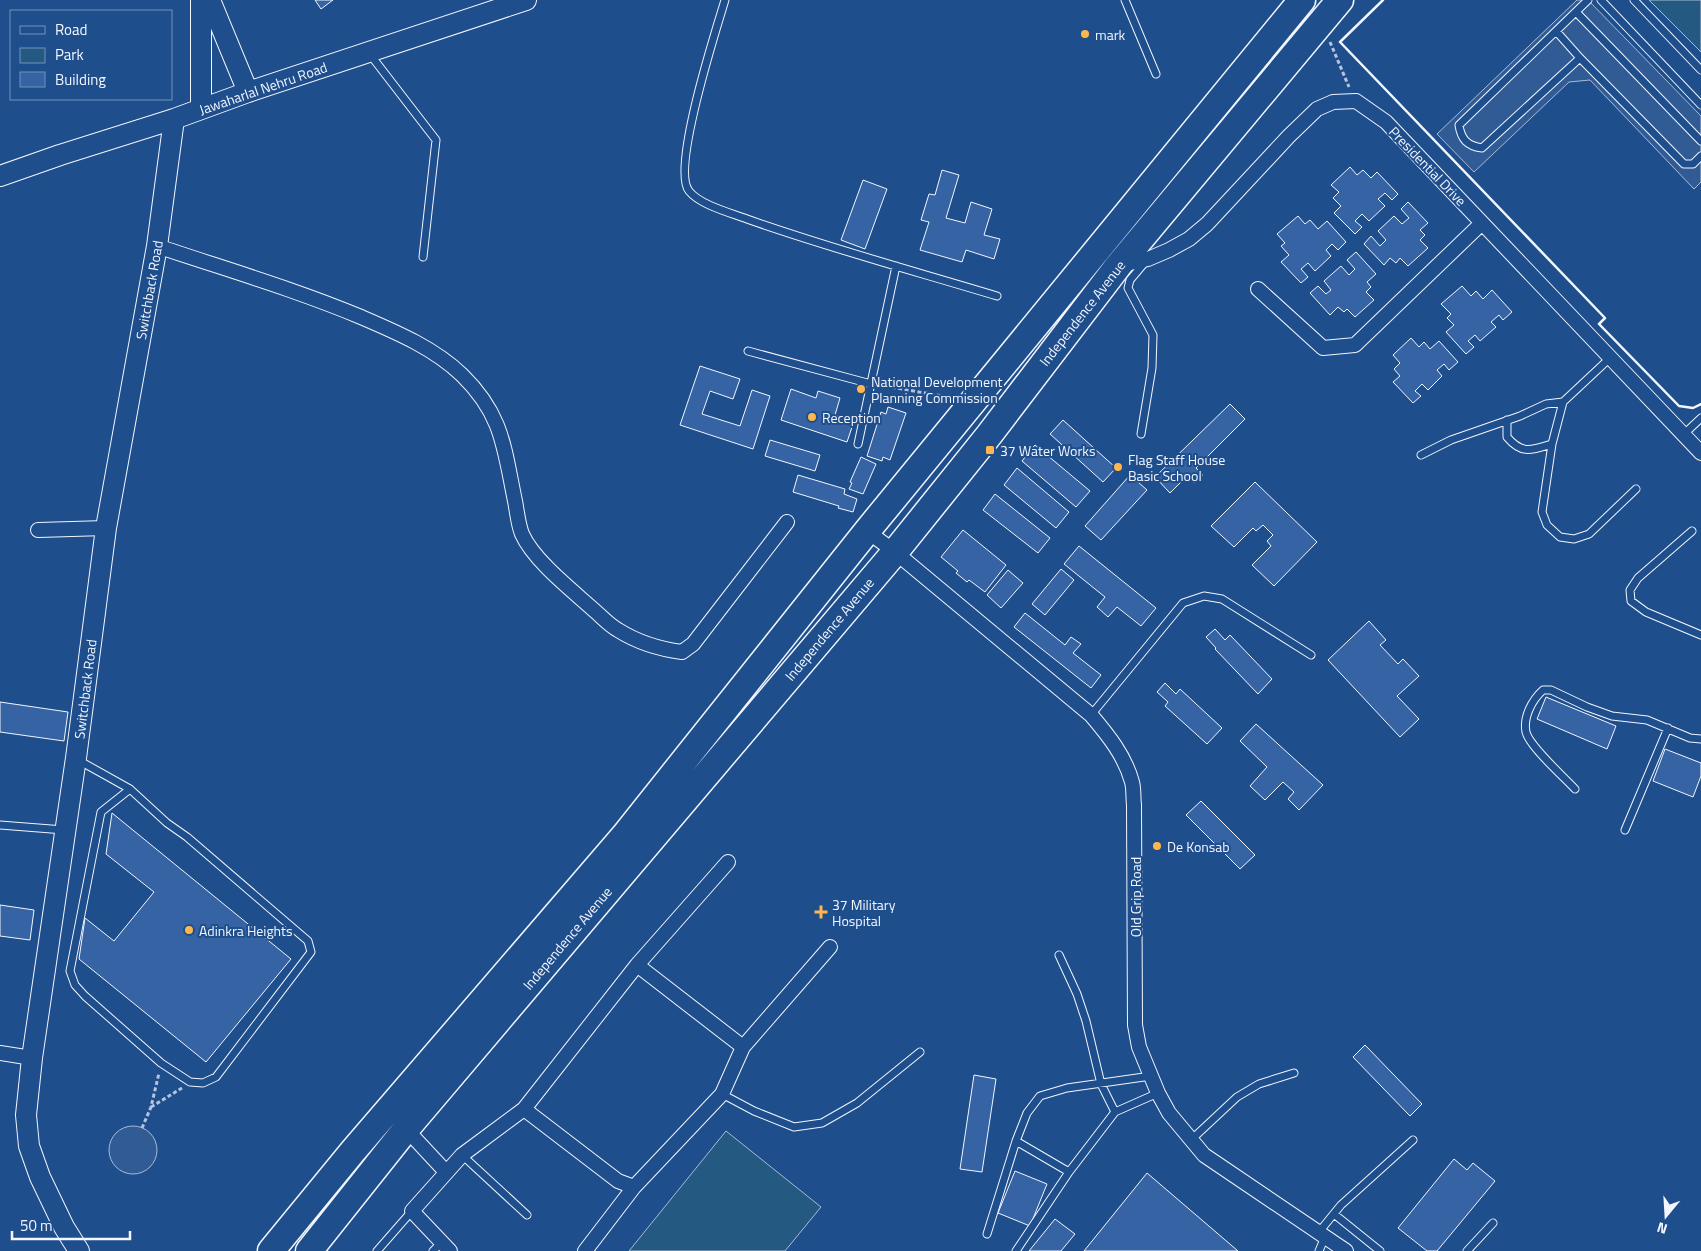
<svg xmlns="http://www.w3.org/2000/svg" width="1701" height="1251" viewBox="0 0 1701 1251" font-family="'Titillium Web',sans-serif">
<rect width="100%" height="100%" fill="#1f4e8c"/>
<path fill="#245a82" stroke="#a8bbd7" d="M1649,0H1701V52Z
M726,1131L821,1207L785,1251H629Z"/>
<path fill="#305b95" stroke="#a8bbd7" d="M1577,0H1588L1701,116V182L1694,189L1590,80L1569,82L1474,172L1437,134Z
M109 1150a24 24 0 1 1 48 0a24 24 0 1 1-48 0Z"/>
<path fill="#3563a3" stroke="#f2f6ff" d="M315,0H333L321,9Z
M1350,167L1357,175L1363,170L1371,178L1377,172L1398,194L1392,200L1385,193L1378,199L1385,206L1369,221L1362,214L1355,221L1362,227L1355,234L1334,213L1341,206L1333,198L1339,192L1331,185Z
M942,170L959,175L946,218L965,223L971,202L992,209L984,235L1000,239L994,259L966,250L962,262L920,250L929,222L921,220L929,194L935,195Z
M863,180L887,189L865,249L841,240Z
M1408,202L1428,223L1420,230L1425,235L1420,240L1428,248L1408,266L1400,258L1396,263L1390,258L1384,265L1364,244L1371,236L1380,246L1386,240L1378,231L1394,216L1402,224L1409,218L1401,209Z
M1298,216L1305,224L1310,220L1318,229L1327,221L1346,242L1338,250L1332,244L1326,250L1331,256L1315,271L1308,263L1301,269L1308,277L1301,283L1281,262L1289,255L1281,246L1285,243L1277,234Z
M1356,252L1376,274L1367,282L1371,287L1366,292L1374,300L1355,317L1347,309L1344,312L1338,307L1330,315L1310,293L1318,286L1326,294L1331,290L1324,281L1341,266L1349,275L1355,269L1347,260Z
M1462,286L1471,296L1476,291L1483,299L1492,290L1512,312L1503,320L1499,315L1491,322L1496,327L1480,341L1475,335L1468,341L1474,347L1466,354L1446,332L1454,325L1447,318L1451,314L1441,304Z
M1411,338L1419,347L1424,342L1430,349L1439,341L1458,362L1449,370L1444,364L1437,370L1442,376L1428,390L1422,384L1415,391L1421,396L1413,403L1393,382L1400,376L1394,369L1400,363L1393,355Z
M700,366L740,379L733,399L710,391L702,414L740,426L752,390L770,396L753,449L680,425Z
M791,389L816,398L818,391L840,398L835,415L854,421L847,442L781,420Z
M1230,404L1245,419L1196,468L1203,475L1194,483L1187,476L1170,493L1155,477Z
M888,407L906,413L890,460L883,457L882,461L867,456L881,412L886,414Z
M1063,420L1116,468L1103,482L1050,434Z
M770,440L820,455L815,471L765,456Z
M1035,445L1090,491L1076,507L1022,461Z
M861,457L876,464L863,494L849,489L852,483L850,482Z
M1017,468L1069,512L1056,528L1004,485Z
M798,475L845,489L844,494L857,499L853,512L838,508L839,506L793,492Z
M1130,475L1147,490L1101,540L1085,526Z
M1255,482L1317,542L1274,586L1252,565L1271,546L1267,541L1273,535L1263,525L1256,531L1253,528L1234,547L1211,526Z
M995,494L1050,538L1038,553L983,510Z
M963,530L1006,565L985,592L969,580L967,582L956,573L958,571L941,557Z
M1079,546L1156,608L1141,626L1117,607L1108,617L1097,607L1105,597L1064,564Z
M1061,569L1074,580L1045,615L1032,604Z
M1008,570L1023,583L1001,608L987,595Z
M1025,613L1065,645L1071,637L1081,644L1073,653L1101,675L1091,688L1014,627Z
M1369,621L1386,640L1380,645L1398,664L1403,659L1419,676L1397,696L1419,719L1400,737L1328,660Z
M1215,629L1225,640L1230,635L1272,679L1258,694L1215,649L1216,648L1206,637Z
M1165,683L1176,694L1180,689L1222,728L1207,744L1165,706L1168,702L1157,692Z
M1546,697L1616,726L1607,749L1537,719Z
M0,702L68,712L64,741L0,732Z
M1256,724L1323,785L1299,810L1288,799L1294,792L1283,782L1265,800L1250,786L1267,767L1240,741Z
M1665,749L1701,763V776L1693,797L1653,781Z
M1201,801L1255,855L1240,869L1186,815Z
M112,813L291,959L206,1062L79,959L85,918L114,941L154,892L106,854Z
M0,905L34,910L30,940L0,936Z
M1365,1045L1422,1104L1410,1116L1353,1057Z
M974,1075L996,1079L982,1172L960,1169Z
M1454,1159L1467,1170L1473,1163L1495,1181L1437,1251H1427L1398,1228Z
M1015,1171L1047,1184L1030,1226L998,1213Z
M1147,1173L1238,1251H1084Z
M1055,1219L1075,1234L1061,1251H1029Z"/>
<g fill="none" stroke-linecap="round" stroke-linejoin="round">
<g stroke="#f2f6ff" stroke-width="9">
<path id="lane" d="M725,0C716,30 671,169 689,191C700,205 731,213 747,219C829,248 914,271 997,296
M1125,0L1156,74
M1601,0L1701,105
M1634,0L1701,70
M1576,12L1701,141
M1556,31L1580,58L1684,164H1693L1701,156
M369,53L436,140L423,257
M1580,58L1482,148C1467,146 1461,139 1459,125L1588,0
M748,351L871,384
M1563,402L1552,444L1542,512L1547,525L1560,537L1574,539L1589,534L1636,489
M1507,420V437C1522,455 1532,450 1552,444
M1141,434L1152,368L1153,335L1128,288L1130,280L1146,261
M1683,435L1701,418
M858,444L896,266
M1421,455L1451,440L1520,416L1546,404L1563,402L1610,358
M1692,531L1638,578L1630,590L1631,601L1646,612L1701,635
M1091,715L1183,603L1204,596L1222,599L1311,655
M78,760L130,789L167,823L187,837L308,941L311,952L216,1077L203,1083L190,1082L161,1063L85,996L75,985L70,971L101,812L130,789
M1575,789C1564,777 1529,746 1526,732C1523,717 1532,700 1543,690H1551L1587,707L1612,716L1647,720L1690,738L1701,739
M0,825L64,830
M1625,830L1668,728
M1059,955L1077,994L1086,1021L1101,1084L1115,1112
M722,1094L754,1111L794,1127L822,1123L857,1103L920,1052
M1191,1140L1237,1097L1259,1084L1294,1073
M1016,1141L1027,1113L1040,1096L1067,1088L1151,1076
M462,1155L527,1215
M1334,1214L1380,1251
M1319,1232L1341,1205L1413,1140
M987,1234L1016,1141L1069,1172
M377,1251L412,1211
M433,1251L442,1242
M1016,1251L1069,1172L1115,1112L1158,1093
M1319,1251L1325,1237
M1467,1251L1493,1223"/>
</g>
<g stroke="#f2f6ff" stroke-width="16">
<path id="street" d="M157,246C225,269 294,289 361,317C396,332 434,348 462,375C503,415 504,448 515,501C517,511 518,524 522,534C534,561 573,591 595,611C602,617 609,625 618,630C637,642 659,649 682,652L693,644L787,522
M1121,265L1148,259L1169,250L1189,239L1207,224L1289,136L1317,109L1333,102L1356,101L1386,122L1701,453
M1258,289L1323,348L1355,345L1482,223
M38,530L106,528
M867,531L895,552L1091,715C1108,735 1125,756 1132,782C1134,789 1133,798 1134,805L1135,1025L1139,1047L1158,1093L1169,1113L1204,1155L1346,1251
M637,965L743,1047
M0,1053L32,1058
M524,1109L618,1181L634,1187L722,1094L743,1047L830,947
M406,1129L446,1172
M450,1251L412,1211L462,1155L524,1109L637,965L728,862
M585,1251L634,1187"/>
</g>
<g stroke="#f2f6ff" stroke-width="22">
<path id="secondary" d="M210,0L248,92
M201,108V0
M0,176L60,155L174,119L248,92L526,0
M79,1251L64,1227L40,1177L29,1146L26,1115L32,1058L76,758L106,528L157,246L174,119"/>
</g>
<g stroke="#f2f6ff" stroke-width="29">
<path id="highway" d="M271,1251L353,1151L624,836L867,531L1302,0
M309,1251L406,1129L895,552L989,435L1118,266L1340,0"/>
</g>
<path stroke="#b3c4dc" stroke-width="3" stroke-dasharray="4 2.5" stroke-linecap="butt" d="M1330,42L1349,87
M879,385L942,396L947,401
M151,1107L182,1088
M142,1128L151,1107L159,1073"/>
<use href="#lane" stroke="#1f4e8c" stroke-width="7"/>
<use href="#street" stroke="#1f4e8c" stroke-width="14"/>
<use href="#secondary" stroke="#1f4e8c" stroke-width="20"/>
<use href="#highway" stroke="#1f4e8c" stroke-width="26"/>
<path stroke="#f2f6ff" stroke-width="2.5" d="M1383,0L1340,42L1605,318L1599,324L1679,406L1693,408L1701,404"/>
</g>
<g fill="#ffb74d" stroke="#1f4e8c" stroke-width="2">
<circle cx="1085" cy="34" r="5"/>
<circle cx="861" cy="389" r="5"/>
<circle cx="812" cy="417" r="5"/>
<rect x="985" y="445" width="10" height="10" rx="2.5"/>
<circle cx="1118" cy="467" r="5"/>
<circle cx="1157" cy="846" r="5"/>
<path d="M818.5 904.5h5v5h5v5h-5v5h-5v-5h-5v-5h5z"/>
<circle cx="189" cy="930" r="5"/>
</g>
<g text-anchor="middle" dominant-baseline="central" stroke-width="4" stroke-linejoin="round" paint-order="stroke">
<g font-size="14" fill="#f2f6ff" stroke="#1f4e8c" text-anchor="start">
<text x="1095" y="34">mark</text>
<text x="871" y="381">National Development<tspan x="871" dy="16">Planning Commission</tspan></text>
<text x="822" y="417">Reception</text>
<text x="1000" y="450">37 Water Works</text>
<text x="1128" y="459">Flag Staff House<tspan x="1128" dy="16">Basic School</tspan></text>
<text x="1167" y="846">De Konsab</text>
<text x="832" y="904">37 Military<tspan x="832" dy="16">Hospital</tspan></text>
<text x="199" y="930">Adinkra Heights</text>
</g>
<g font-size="14" fill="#f2f6ff" stroke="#1f4e8c">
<text transform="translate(263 88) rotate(-19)">Jawaharlal Nehru Road</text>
<text transform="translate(1428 166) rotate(46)">Presidential Drive</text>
<text transform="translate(149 290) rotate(-80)">Switchback Road</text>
<text transform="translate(1082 313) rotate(-52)">Independence Avenue</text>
<text transform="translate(829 629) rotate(-50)">Independence Avenue</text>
<text transform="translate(85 689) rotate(-83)">Switchback Road</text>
<text transform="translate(1135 897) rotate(-90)">Old Grip Road</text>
<text transform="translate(567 938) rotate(-50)">Independence Avenue</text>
</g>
</g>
<rect x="10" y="10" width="162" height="90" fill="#1f4e8c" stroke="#7391ba"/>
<rect x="20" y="26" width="25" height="8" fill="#1f4e8c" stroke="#7391ba"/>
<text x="55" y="35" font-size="15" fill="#f2f6ff">Road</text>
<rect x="20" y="48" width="25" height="15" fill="#245a82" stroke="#7391ba"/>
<text x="55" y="60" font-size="15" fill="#f2f6ff">Park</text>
<rect x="20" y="72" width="25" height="15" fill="#3563a3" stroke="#7391ba"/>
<text x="55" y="85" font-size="15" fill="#f2f6ff">Building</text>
<g transform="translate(1666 1216) rotate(198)" stroke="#1f4e8c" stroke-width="4" paint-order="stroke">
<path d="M0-4L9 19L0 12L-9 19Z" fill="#f2f6ff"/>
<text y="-8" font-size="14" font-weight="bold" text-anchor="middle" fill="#f2f6ff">N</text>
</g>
<path d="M12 1231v8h118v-8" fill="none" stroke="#f2f6ff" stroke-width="2.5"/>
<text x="20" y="1231" font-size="15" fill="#f2f6ff" stroke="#1f4e8c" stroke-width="4" paint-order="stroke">50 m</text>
</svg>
